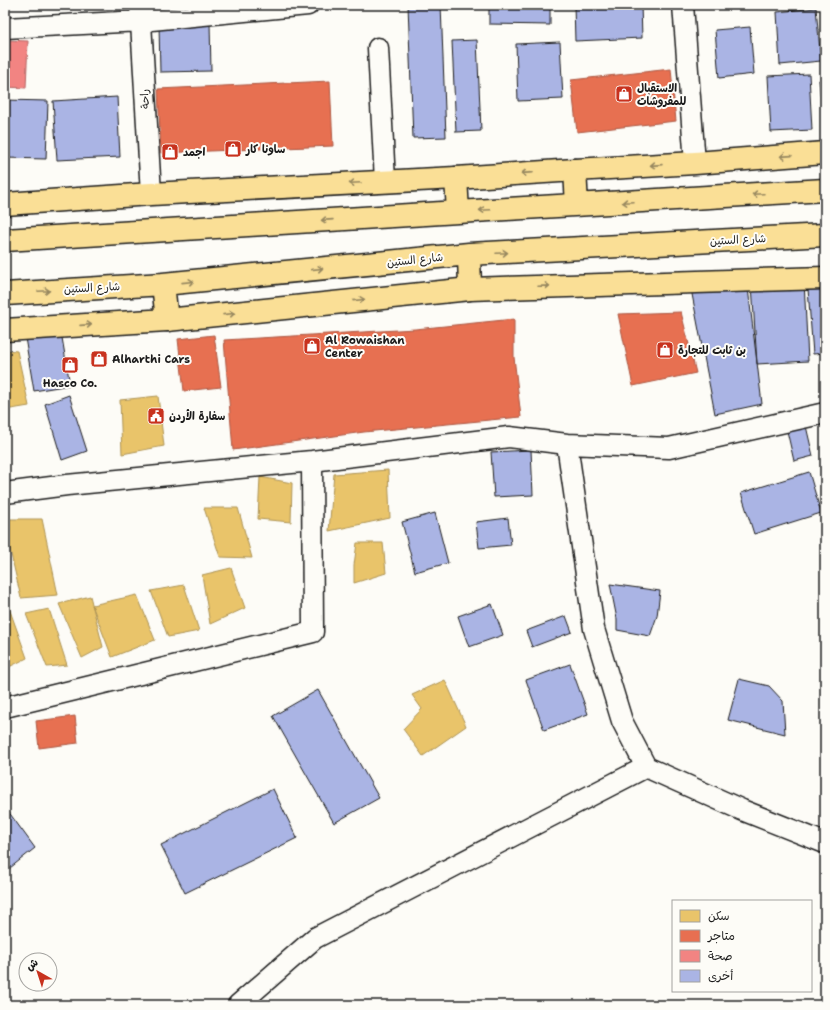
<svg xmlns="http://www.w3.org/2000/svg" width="830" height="1010" viewBox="0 0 830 1010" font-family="'Shantell Sans','Playpen Sans Arabic',sans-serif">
<rect width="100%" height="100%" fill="#fdfcf7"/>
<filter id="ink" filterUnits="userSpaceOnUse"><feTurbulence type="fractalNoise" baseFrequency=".025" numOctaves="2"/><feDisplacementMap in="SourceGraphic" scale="8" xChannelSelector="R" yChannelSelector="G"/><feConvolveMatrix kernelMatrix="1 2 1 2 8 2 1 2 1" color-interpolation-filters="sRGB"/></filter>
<g filter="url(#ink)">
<path fill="#e9c46a" stroke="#ac9253" d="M5,350L17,351L29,406L5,410Z
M158,396L164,446L122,454L120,400Z
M388,470L390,518L329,531L334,474Z
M260,477L292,483L291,522L258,519Z
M204,508H238L252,558L220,557Z
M5,519H42L58,595L21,598L5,528Z
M357,543H383L386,573L354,583V565Z
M231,568L245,608L210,624L202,575Z
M184,585L199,631L168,637L151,591Z
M137,595L155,640L112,657L92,605Z
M90,596L103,647L82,658L59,604Z
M9,608L27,658L5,669V609Z
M49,609L67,665L47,667L26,614Z
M445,680L466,726L423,756L403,729L422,709L412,695Z"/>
<path fill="#e76f51" stroke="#aa5641" d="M671,69L676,121L577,132L571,80Z
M330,81L333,146L161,153L158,89Z
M681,312L696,373L633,386L618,314Z
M514,319V357L521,417L364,432L233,450L224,340L415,329Z
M214,335L221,387L184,391L178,339Z
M75,716L78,743L39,748L36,721Z"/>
<path fill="#f28482" stroke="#b26563" d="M5,40L28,41L26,88L5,87Z"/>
<path fill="#aab4e4" stroke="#1c1c1c" d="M408,5H441L446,137L413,138Z
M489,5H550V25L489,24Z
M574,5H641L642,38L575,41Z
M816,8L821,61L780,65L777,12Z
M210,23L211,71L160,72L159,24Z
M750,27L754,74L719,78L715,30Z
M477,40L481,131L456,132L452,41Z
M560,42L563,99L518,101L516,44Z
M809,74L812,130L771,132L768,76Z
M819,80H825V136H824Z
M117,97L120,157L57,160L53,101Z
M5,100L48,101L46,159L5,158Z
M825,275V353L813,354L807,276Z
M804,281L808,361L757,364L752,284Z
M748,288L762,404L715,414L691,289Z
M59,320L70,385L34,391L23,326Z
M69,395L87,451L62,460L45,404Z
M806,426L813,456L794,461L787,431Z
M531,450L533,495L494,497L491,452Z
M809,472L821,513L754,534L741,493Z
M435,513L448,563L415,572L402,522Z
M508,518L511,545L479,548L476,522Z
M610,584L660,591L657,616L650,636L617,630V619Z
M492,604L503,635L469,647L458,616Z
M566,616L572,632L532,647L526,631Z
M570,664L588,714L544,730L526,680Z
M739,679L769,686L783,701L785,734L728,720Z
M318,690L379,798L334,823L273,716Z
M273,789L297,838L185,893L161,845Z
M5,807L35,848L5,872Z"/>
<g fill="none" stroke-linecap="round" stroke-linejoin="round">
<g stroke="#1c1c1c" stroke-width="23">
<path id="minor" d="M140,5L151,194
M683,5L695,163
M5,28L141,21L308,5
M378,48L385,181
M567,444L594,629L622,721L646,767L742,810L825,843
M5,493L67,485L312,461L509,437L567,444L669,448L825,413
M5,707L313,632L312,461
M238,1005L315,938L646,767"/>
</g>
<g stroke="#1c1c1c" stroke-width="25">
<path id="major" d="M5,204L151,194L456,178L575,170L695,163L825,153
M5,330L167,320L470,289L825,278"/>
</g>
<g stroke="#1c1c1c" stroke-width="25">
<path id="highway" d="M575,170L577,205
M456,178L458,212
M5,240L458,212L825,190
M469,254L470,289
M163,284L167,320
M5,294L163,284L469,254L825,235"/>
</g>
<use href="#minor" stroke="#fdfcf7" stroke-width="20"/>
<use href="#major" stroke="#fadf96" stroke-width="22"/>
<use href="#highway" stroke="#fadf96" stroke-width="22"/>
</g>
<defs><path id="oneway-shaft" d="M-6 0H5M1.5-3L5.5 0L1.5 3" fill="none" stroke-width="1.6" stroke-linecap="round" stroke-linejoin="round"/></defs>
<g stroke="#96875f">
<use href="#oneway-shaft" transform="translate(786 156) rotate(176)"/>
<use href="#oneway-shaft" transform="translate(656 165) rotate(176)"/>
<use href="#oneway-shaft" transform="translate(527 173) rotate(176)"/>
<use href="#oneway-shaft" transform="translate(355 183) rotate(177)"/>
<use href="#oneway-shaft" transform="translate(758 194) rotate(177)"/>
<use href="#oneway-shaft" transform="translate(628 202) rotate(177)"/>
<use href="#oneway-shaft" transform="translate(485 210) rotate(177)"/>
<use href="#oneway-shaft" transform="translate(327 220) rotate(176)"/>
<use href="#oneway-shaft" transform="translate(502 253) rotate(-3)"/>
<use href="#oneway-shaft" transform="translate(317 269) rotate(-6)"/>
<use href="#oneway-shaft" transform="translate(188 282) rotate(-6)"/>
<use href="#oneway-shaft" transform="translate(544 286) rotate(-2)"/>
<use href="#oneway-shaft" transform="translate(44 291) rotate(-3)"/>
<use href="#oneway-shaft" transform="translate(359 300) rotate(-6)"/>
<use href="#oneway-shaft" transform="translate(229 314) rotate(-6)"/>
<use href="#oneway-shaft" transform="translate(86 325) rotate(-4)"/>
</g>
</g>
<defs>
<g id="shop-square" transform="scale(0.9)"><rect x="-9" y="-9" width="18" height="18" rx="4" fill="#c8321e" stroke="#fdfcf7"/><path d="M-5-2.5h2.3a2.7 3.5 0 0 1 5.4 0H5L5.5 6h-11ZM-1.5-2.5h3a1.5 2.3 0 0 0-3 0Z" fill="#fff"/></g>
<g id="civic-square" transform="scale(0.9)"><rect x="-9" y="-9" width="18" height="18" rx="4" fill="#c8321e" stroke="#fdfcf7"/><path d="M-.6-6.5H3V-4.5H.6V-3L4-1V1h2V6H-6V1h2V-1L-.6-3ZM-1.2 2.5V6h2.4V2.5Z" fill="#fff"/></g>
</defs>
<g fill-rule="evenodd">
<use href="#shop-square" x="624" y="94"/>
<use href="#shop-square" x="233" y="149"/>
<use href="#shop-square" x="170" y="152"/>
<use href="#shop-square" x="312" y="346"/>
<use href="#shop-square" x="665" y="350"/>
<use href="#shop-square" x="99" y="359"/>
<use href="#shop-square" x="70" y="365"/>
<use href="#civic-square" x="156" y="416"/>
</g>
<g text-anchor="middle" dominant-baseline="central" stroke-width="4" stroke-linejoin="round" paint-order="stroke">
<g font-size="11" font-weight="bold" fill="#1c1c1c" stroke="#fdfcf7" text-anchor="start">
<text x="637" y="88">الاستقبال<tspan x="637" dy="13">للمفروشات</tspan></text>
<text x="246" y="149">ساونا كار</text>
<text x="183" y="152">اجمد</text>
<text x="325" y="340">Al Rowaishan<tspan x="325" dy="13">Center</tspan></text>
<text x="678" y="350">بن ثابت للتجارة</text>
<text x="112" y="359">Alharthi Cars</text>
<text x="70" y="383" text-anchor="middle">Hasco Co.</text>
<text x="169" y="416">سفارة الأردن</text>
</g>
<g font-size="11" fill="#1c1c1c" stroke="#fdfcf7">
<text transform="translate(145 99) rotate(-93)">راحة</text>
<text transform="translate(738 240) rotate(-3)">شارع الستين</text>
<text transform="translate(415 260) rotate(-6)">شارع الستين</text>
<text transform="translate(92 288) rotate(-3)">شارع الستين</text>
</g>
</g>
<rect width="830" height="1010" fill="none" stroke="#fdfcf7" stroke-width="20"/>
<rect x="10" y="10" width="810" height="990" fill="none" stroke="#1c1c1c" stroke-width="1.5" filter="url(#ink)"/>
<rect x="672" y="900" width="140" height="92" fill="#fdfcf7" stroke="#a3a29f"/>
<rect x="680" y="910" width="20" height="12" fill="#e9c46a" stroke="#a3a29f"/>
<text x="708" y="920" font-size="12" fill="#1c1c1c">سكن</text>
<rect x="680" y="930" width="20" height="12" fill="#e76f51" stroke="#a3a29f"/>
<text x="708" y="940" font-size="12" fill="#1c1c1c">متاجر</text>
<rect x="680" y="950" width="20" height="12" fill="#f28482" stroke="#a3a29f"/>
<text x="708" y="960" font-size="12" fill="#1c1c1c">صحة</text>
<rect x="680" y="970" width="20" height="12" fill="#aab4e4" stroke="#a3a29f"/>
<text x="708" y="980" font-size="12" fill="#1c1c1c">أخرى</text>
<g transform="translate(38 972) rotate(321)"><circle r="19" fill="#fdfcf7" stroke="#a3a29f"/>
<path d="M0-3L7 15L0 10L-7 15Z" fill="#c8321e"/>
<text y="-6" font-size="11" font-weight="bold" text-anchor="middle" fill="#1c1c1c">ش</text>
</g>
</svg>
